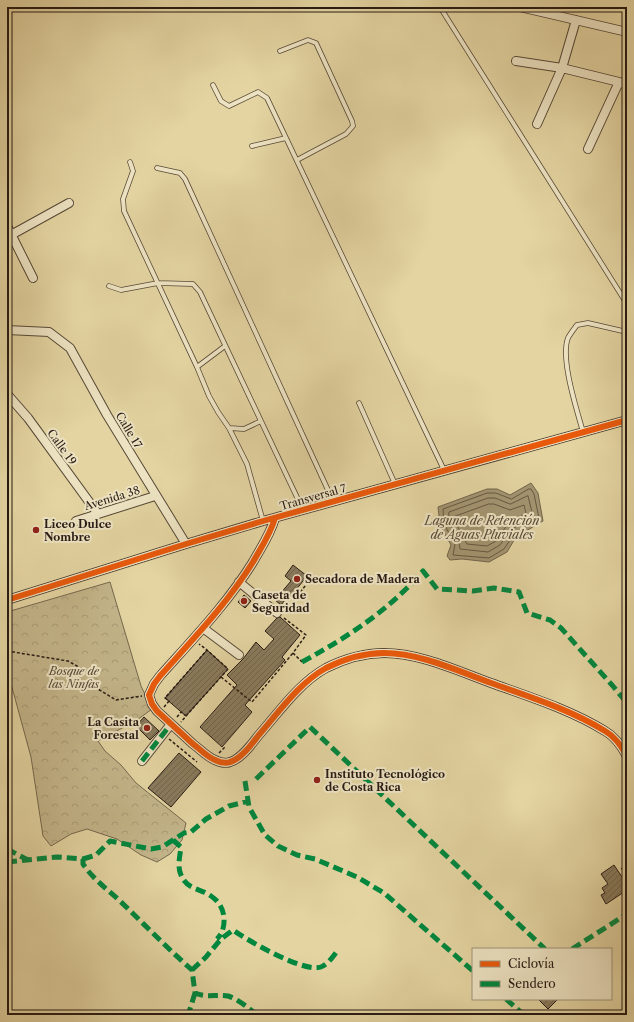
<svg xmlns="http://www.w3.org/2000/svg" width="634" height="1022" viewBox="0 0 634 1022" font-family="'Libre Caslon Text',serif">
<defs>
<pattern id="forest-crowns" width="20" height="18" patternUnits="userSpaceOnUse"><rect width="20" height="18" fill="#c3b489"/><path d="M2 6a3 3 0 1 1 6 0M12 15a3 3 0 1 1 6 0" fill="none" stroke="#a89a75"/></pattern>
<pattern id="building-hatch" width="6" height="6" patternUnits="userSpaceOnUse"><rect width="6" height="6" fill="#897b5d"/><path d="M-1 1l2-2M0 6l6-6M5 7l2-2" fill="none" stroke="#70644c"/></pattern>
</defs>
<rect width="100%" height="100%" fill="#e3d4a1"/>
<filter id="stains"><feTurbulence type="fractalNoise" baseFrequency=".005" numOctaves="4"/><feColorMatrix values="0 0 0 0 .2 0 0 0 0 .09 0 0 0 0 .02 0 0 0 .5 -.17"/></filter>
<radialGradient id="worn" r=".72"><stop offset=".6" stop-color="#630" stop-opacity="0"/><stop offset="1" stop-color="#630" stop-opacity=".3"/></radialGradient>
<path fill="url(#forest-crowns)" stroke="#75674e" d="M110,582L141,686L152,709L137,720L98,741L105,751L121,765L136,783L186,823L182,840L170,854L157,862L141,855L117,839L87,829L71,834L51,846L43,836L31,757L7,669V612Z"/>
<path fill="#a39571" stroke="#71644c" d="M531,483L538,493L543,521L516,537L507,552L489,562L462,559L450,560L447,556L451,545L440,525L438,507L487,489H497L510,495Z"/>
<g fill="none" stroke-linecap="round" stroke-linejoin="round">
<path stroke="#655842" stroke-width="1" d="M529,489H531L534,494L539,518L514,534L504,549L489,558L453,555L455,544L444,524L443,509L487,493H496L511,499Z
M528,496L533,516L511,530L500,545L488,552L460,549C460,536 446,525 449,512L488,498H495L510,504Z
M489,504H494L510,510L524,505L526,513L507,525L496,541L487,546L467,544L454,520V517Z"/>
</g>
<path fill="url(#building-hatch)" stroke="#271a14" d="M293,565L307,576L291,596L289,595L281,605L275,600L291,581L285,576Z
M244,595L251,601L245,608L238,602Z
M280,617L300,635L282,657L285,660L245,705L252,712L222,747L200,727L237,685L227,675L243,659L256,642L264,650L274,639L265,631L277,618Z
M207,650L228,669L186,716L165,698Z
M144,717L159,731L150,740L136,726Z
M179,753L201,772L171,807L148,788Z
M614,865L622,877L627,873V890L606,904L601,895L605,893L602,888L608,884L601,874Z
M538,999H558L548,1009Z"/>
<g fill="none" stroke-linecap="round" stroke-linejoin="round">
<g stroke="#564837" stroke-width="5.5">
<path id="lane" d="M440,7L627,304
M280,51L308,40L316,43L352,121L353,126L346,134L297,160
M213,85L221,101L229,106L258,92L267,98L444,470
M252,146L286,138
M130,162L133,171L123,199L124,211L197,367L209,396L218,412L229,428L247,464L263,521
M157,168L180,173L185,179L333,501
M109,286L121,290L158,283L193,284L200,292L303,510
M197,367L225,346
M359,403L395,484
M229,428L244,429L261,421
M583,432C577,410 560,359 568,338C570,334 574,329 577,325L588,323L627,332"/>
</g>
<g stroke="#564837" stroke-width="10">
<path id="street" d="M520,7L627,32
M516,61L562,68L619,82L588,149
M619,82L627,85
M537,124L562,68L576,20
M7,226L33,278
M11,235L69,203
M7,330L49,332L70,348L107,415L186,544
M7,394L28,418L98,514
M275,518C270,535 262,546 253,562C227,604 193,639 160,676L154,684L149,695L152,704L157,711C169,722 181,733 193,744C200,749 207,757 215,760C219,762 225,764 230,762C241,759 251,745 258,736C279,712 299,683 326,668C344,659 364,653 384,653C420,653 458,671 491,683C530,697 571,710 605,731C614,736 622,747 627,756
M76,521L155,496
M239,582L277,613
M7,600L186,544L263,521L627,420
M203,628L239,655
M142,761L171,724"/>
</g>
<path stroke="#271a14" stroke-width="1.5" stroke-dasharray="3 2" stroke-linecap="butt" d="M285,612L312,577
M284,618L306,635L293,653L302,662
M7,651L68,661L86,671L98,689L116,700L142,696
M221,677L252,702L293,653
M164,707L169,701L165,698L207,650L199,644
M186,716L228,669L207,650
M177,717L181,712L186,716L181,722
M169,739L197,762
M219,753L225,747
M621,869L627,865"/>
<use href="#lane" stroke="#ede3c2" stroke-width="4"/>
<use href="#street" stroke="#ede3c2" stroke-width="8"/>
<path stroke="#00873e" stroke-width="5" stroke-dasharray="10 5" stroke-linecap="butt" d="M302,662C348,637 389,610 423,571L437,589L473,591L494,588L519,592L527,613L550,620L561,628L612,685L627,703
M142,761L171,724
M256,779L310,727L545,949
M245,781L249,807L265,835L278,846L297,855L315,859L357,877L384,893L473,971
M173,840L181,847C180,856 177,866 181,875C187,890 200,888 211,896C223,904 227,918 222,932C221,934 219,937 217,939
M7,849L28,860
M83,859L96,855L110,841L151,849L162,847L184,833L191,832L206,819L229,806L249,801
M7,862L57,857L83,859V864C93,879 107,889 120,901C144,924 167,948 192,970L195,993C207,998 216,994 228,996C238,999 250,1009 257,1015
M572,949L627,914
M192,970L206,957L221,939L233,930C247,940 308,976 323,966C329,963 334,955 338,950
M506,999L524,1015
M185,1015L189,1012L195,993"/>
<g stroke="#ede3c2" stroke-width="8">
<path id="cycleway" d="M275,518C270,535 262,546 253,562C227,604 193,639 160,676L154,684L149,695L152,704L157,711C169,722 181,733 193,744C200,749 207,757 215,760C219,762 225,764 230,762C241,759 251,745 258,736C279,712 299,683 326,668C344,659 364,653 384,653C420,653 458,671 491,683C530,697 571,710 605,731C614,736 622,747 627,756
M7,600L186,544L263,521L627,420"/>
</g>
<use href="#cycleway" stroke="#e8590c" stroke-width="6"/>
</g>
<g fill="#8f2418" stroke="#ede3c2" stroke-width="1.5">
<circle cx="36" cy="530" r="4"/>
<circle cx="297" cy="579" r="4"/>
<circle cx="244" cy="601" r="4"/>
<circle cx="147" cy="728" r="4"/>
<circle cx="317" cy="780" r="4"/>
</g>
<g text-anchor="middle" dominant-baseline="central" stroke-width="4" stroke-linejoin="round" paint-order="stroke">
<g font-size="11" fill="#271a14" stroke="#ede3c2">
<text transform="translate(129 430) rotate(59)">Calle 17</text>
<text transform="translate(62 447) rotate(54)">Calle 19</text>
<text transform="translate(313 497) rotate(-16)">Transversal 7</text>
<text transform="translate(112 498) rotate(-17)">Avenida 38</text>
</g>
<g font-size="11" font-weight="bold" fill="#271a14" stroke="#ede3c2" text-anchor="start">
<text x="44" y="524">Liceo Dulce<tspan x="44" dy="13">Nombre</tspan></text>
<text x="305" y="579">Secadora de Madera</text>
<text x="252" y="595">Caseta de<tspan x="252" dy="13">Seguridad</tspan></text>
<text x="139" y="722" text-anchor="end">La Casita<tspan x="139" dy="13">Forestal</tspan></text>
<text x="325" y="774">Instituto Tecnológico<tspan x="325" dy="13">de Costa Rica</tspan></text>
</g>
<g font-size="11" font-style="italic" fill="#564837" stroke="#ede3c2">
<text x="74" y="671">Bosque de<tspan x="74" dy="13">las Ninfas</tspan></text>
</g>
<g font-size="12" font-style="italic" fill="#594b39" stroke="#ede3c2">
<text x="482" y="520">Laguna de Retención<tspan x="482" dy="14">de Aguas Pluviales</tspan></text>
</g>
</g>
<rect width="634" height="1022" fill="none" stroke="#e3d4a1" stroke-width="24"/>
<rect x="8" y="8" width="618" height="1006" fill="none" stroke="#271a14" stroke-width="2"/>
<rect x="12" y="12" width="610" height="998" fill="none" stroke="#271a14"/>
<rect x="472" y="948" width="140" height="52" fill="#ede3c2" stroke="#9e937c"/>
<rect x="480" y="961" width="20" height="6" fill="#e8590c" stroke="#9e937c"/>
<text x="508" y="968" font-size="12" fill="#271a14">Ciclovía</text>
<rect x="480" y="981" width="20" height="6" fill="#00873e" stroke="#9e937c"/>
<text x="508" y="988" font-size="12" fill="#271a14">Sendero</text>
<rect width="100%" height="100%" filter="url(#stains)"/>
<rect width="100%" height="100%" fill="url(#worn)"/>
</svg>
